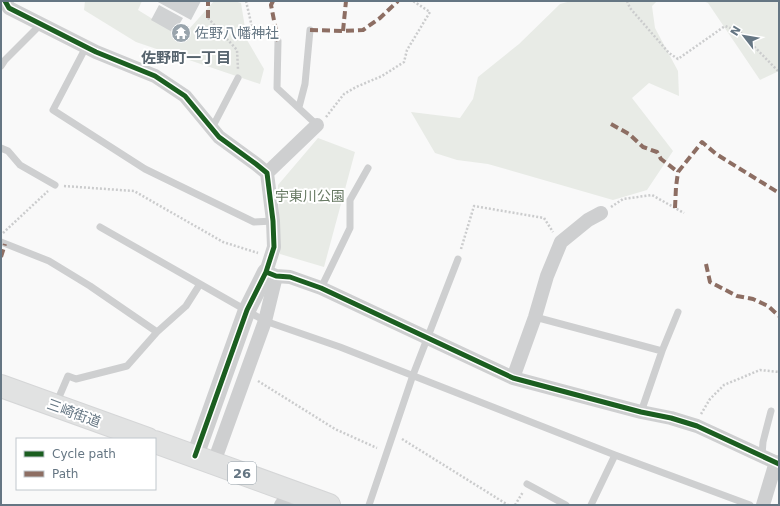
<svg xmlns="http://www.w3.org/2000/svg" width="780" height="506" viewBox="0 0 780 506" font-family="'DejaVu Sans','Noto Sans JP',sans-serif">
<rect width="100%" height="100%" fill="#f9f9f9"/>
<path fill="#e8ebe6" d="M85,1H142L138,10L182,37L214,1H234L241,3L247,40L264,69L260,84L136,42L84,10Z
M571,1H657L652,6L655,28L678,71L679,96L649,83L632,98L673,151L647,190L613,200L488,164L457,160L435,153L411,112L460,118L473,99L478,77L519,44L560,4Z
M703,1H779V71L760,80L708,3Z
M318,138L355,152L324,267L280,254L278,185Z"/>
<path fill="#d0d2d3" d="M156,1H201L191,20Z
M159,5L183,18L174,33L151,20Z"/>
<g fill="none" stroke-linecap="round" stroke-linejoin="round">
<g stroke="#d5d6d7" stroke-width="24">
<path id="primary" d="M1,386L148,439
M155,442L329,505"/>
</g>
<path stroke="#cbcccd" stroke-width="2.5" stroke-dasharray="2 2" stroke-linecap="butt" d="M246,1L252,27L270,37
M627,1L630,8L669,53L678,59L725,26L740,32L779,72
M208,18L237,50L238,69
M326,117L344,94L356,87L382,76L404,62L407,50L430,12L413,1
M64,186L134,191L223,242L258,253
M611,207L623,199L652,195L684,213
M3,233L48,191
M461,249L474,206L544,218L553,232
M258,381L335,429L377,448
M701,414L710,399L724,385L760,370L779,372
M402,439L508,505
M515,505L523,492"/>
<path stroke="#cecfd0" stroke-width="7" d="M278,41L277,88L317,125
M86,47L53,110L145,169L254,222L273,221
M1,66L5,60L41,24
M299,107L305,84L310,30
M212,128L238,78
M1,148L8,151L20,165L55,185
M100,227L265,321L340,347L615,455L750,505
M1,242L49,261L90,286L157,332
M321,288L350,228V200L368,168
M535,317L662,351
M56,404L68,376L76,379L127,366L157,332L186,306L200,284
M641,412L662,351L678,312
M762,455L763,442L771,411
M527,484L566,505
M369,505L413,375L458,259
M591,505L615,455"/>
<path stroke="#cecfd0" stroke-width="14" d="M5,1L9,8L96,52L155,76L185,96L219,137L256,164L267,173L273,221L274,247L266,272L276,276L290,277L321,288L513,378L641,412L671,418L697,426L779,464
M267,173L317,125
M513,378L535,317L547,276L561,242L588,220L601,213
M214,462L265,321L276,276
M281,505L291,491
M763,505L776,462"/>
<path stroke="#cecfd0" stroke-width="18" d="M195,456L247,310L266,272"/>
<use href="#primary" stroke="#e1e2e2" stroke-width="22"/>
<path stroke="#8d6e63" stroke-width="4" stroke-dasharray="8 4" stroke-linecap="butt" d="M273,1L271,5L278,41
M208,18V1
M310,30L343,31L363,30L380,18L398,1
M343,31L346,1
M611,124L629,134L643,147L657,152L661,159L678,172
M675,208L676,187L678,172L702,142L716,154L779,193
M1,257L5,244
M706,264L710,282L737,296L753,299L768,306L779,316"/>
<g stroke="#fff" stroke-width="8">
<path id="cycleway" d="M5,1L9,8L96,52L155,76L185,96L219,137L256,164L267,173L273,221L274,247L266,272L247,310L195,456
M266,272L276,276L290,277L321,288L513,378L641,412L671,418L697,426L779,464"/>
</g>
<use href="#cycleway" stroke="#1b5e20" stroke-width="5"/>
</g>
<defs>
<g id="temple-disc" transform="scale(1)"><circle r="9.5" fill="#99a4ac" stroke="#fff"/><path d="M0-6L5-2H3V0L6.5 2.5H4V6H1.5V3h-3V6H-4V2.5H-6.5L-3 0V-2H-5Z" fill="#fff"/></g>
</defs>
<g fill-rule="evenodd">
<use href="#temple-disc" x="181" y="33"/>
</g>
<g text-anchor="middle" dominant-baseline="central" stroke-width="4" stroke-linejoin="round" paint-order="stroke">
<rect fill="#fff" stroke="#939fa8" stroke-width="1" x="228" y="462" width="28" height="22" rx="3"/>
<g font-size="13" font-weight="bold" fill="#657683">
<text x="242" y="473">26</text>
</g>
<g font-size="14" fill="#657683" stroke="#fff" text-anchor="start">
<text x="195" y="33">佐野八幡神社</text>
</g>
<g font-size="14" fill="#687a64" stroke="#fff">
<text x="310" y="196">宇東川公園</text>
</g>
<g font-size="14" fill="#657683" stroke="#fff">
<text transform="translate(74 413) rotate(20)">三崎街道</text>
</g>
<g font-size="15" font-weight="bold" fill="#57646e" stroke="#fff">
<text x="186" y="58">佐野町一丁目</text>
</g>
</g>
<rect width="780" height="506" fill="none" stroke="#657683" stroke-width="4"/>
<rect x="16" y="438" width="140" height="52" fill="#ffffff" stroke="#c1c8cd"/>
<rect x="24" y="451" width="20" height="6" fill="#1b5e20" stroke="#c1c8cd"/>
<text x="52" y="458" font-size="12" fill="#657683">Cycle path</text>
<rect x="24" y="471" width="20" height="6" fill="#8d6e63" stroke="#c1c8cd"/>
<text x="52" y="478" font-size="12" fill="#657683">Path</text>
<g transform="translate(744 36) rotate(301)" stroke="#ffffff" stroke-width="3" paint-order="stroke">
<path d="M0-3L7 15L0 10L-7 15Z" fill="#657683"/>
<text y="-6" font-size="11" font-weight="bold" text-anchor="middle" fill="#657683">N</text>
</g>
</svg>
